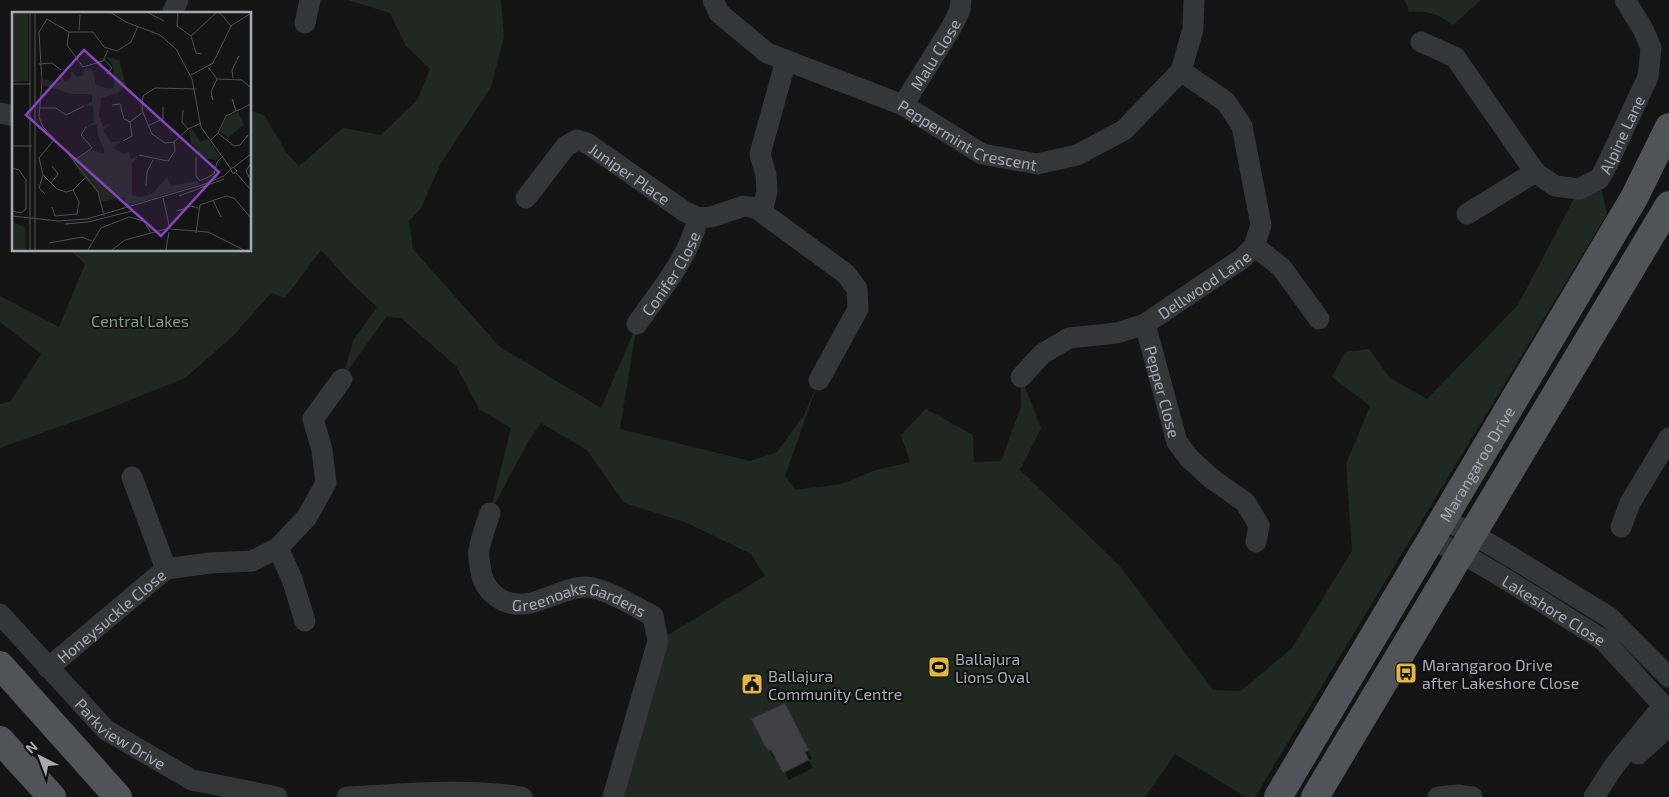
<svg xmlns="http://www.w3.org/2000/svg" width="1669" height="797" viewBox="0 0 1669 797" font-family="'Exo 2',sans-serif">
<rect width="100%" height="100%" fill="#141415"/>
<path fill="#202822" d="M348,0H501L504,37L491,87L440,165L421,208L409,221L413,249L499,346L601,408L637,324L620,429L750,461L777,452L804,415L819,380L785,476L795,490L841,484L876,470L910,462L901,435L926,409L973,435L974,462L1001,461L1021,407V377L1041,428L1020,470L1119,565L1213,690L1241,691L1292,648L1352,551L1346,464L1370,406L1332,377L1345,352L1369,349L1390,378L1427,399L1518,305L1579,189L1599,179L1607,214L1255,797H1246L1175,754L1145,797H613L658,641L765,576L751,554L685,522L624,503L587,450L541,423L528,442L490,513L511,428L479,409L456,366L401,318L386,317L342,379L354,339L377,307L349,281L321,250L285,298L271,293L233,336L185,378L103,411L0,448V404L11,401L41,354L0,322V296L59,327L85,264L70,250H250V110L265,116L286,152L299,166L343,128L381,135L417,100L430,69L406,46L390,13Z
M1405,0H1481L1453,25C1436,13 1430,11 1409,12Z"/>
<path fill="#0007" d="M789,712L812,759L809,760L813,768L789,780L777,758L774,759L753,720Z"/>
<path fill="#414145" stroke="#2e2e31" d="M785,703L809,750L805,752L809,760L783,773L771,750L769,751L765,746L751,719Z"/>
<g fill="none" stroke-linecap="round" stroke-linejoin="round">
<g stroke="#35363a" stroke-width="21">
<path id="s1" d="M713,0L719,13L767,53L903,105L982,154L1037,164L1077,155L1124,130L1181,71L1193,29L1194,0"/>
<path d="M172,14L178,0"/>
<path d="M305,23L310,0"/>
<path id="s2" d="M1421,42L1455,57L1535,172L1555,186L1579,189L1599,179L1604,171L1648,77L1651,48L1643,29L1625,0"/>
<path d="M786,60L760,154L766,175L767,191L764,204L756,208L846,274L857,289L858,309L819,380"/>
<path id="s3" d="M903,105L951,28L960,10L961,0"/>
<path d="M0,113L14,116"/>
<path id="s4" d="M526,198L566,146L577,140L587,143L684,211L698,218L711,217L744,206L756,208"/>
<path d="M1467,214L1535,172"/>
<path d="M1254,246L1281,267L1319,319"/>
<path id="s5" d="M637,324C659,292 689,258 698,218"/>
<path id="s6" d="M1145,324L1177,442L1190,459L1212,479L1245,502L1259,525L1256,542"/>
<path id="s7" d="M1021,377L1042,354L1069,338L1117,333L1145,324L1243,258L1254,246L1261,225L1242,126L1226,102L1181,71"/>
<path d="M132,477L166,569"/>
<path id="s8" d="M490,513C486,525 481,538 479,550C478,555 479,560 480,565C482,592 504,609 531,603C549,599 567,587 586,587C606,588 635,607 653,616L658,641L613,797"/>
<path d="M1444,519L1495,547L1609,617L1669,677"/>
<path d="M1621,527L1630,503L1669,438"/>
<path id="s9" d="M1432,540L1461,553L1499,575L1603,640L1660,702"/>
<path d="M278,548L292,579L305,621"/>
<path id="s10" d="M0,614L106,730L192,780L277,797"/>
<path id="s11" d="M48,668L166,569L210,563L252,561L278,548L307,517L326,483L322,450L313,419L342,379"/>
<path d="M1638,754L1669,726"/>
<path d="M347,797C405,794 465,788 522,797"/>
<path d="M1438,797L1458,795L1472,797"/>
<path d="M1594,797L1614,766L1659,711"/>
</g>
<g stroke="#515359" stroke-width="28">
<path d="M0,665L118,797"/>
<path d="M0,740L52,797"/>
<path id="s12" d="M1278,797L1634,198L1669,127"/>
<path d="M1315,797L1669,205"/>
</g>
</g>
<defs>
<g id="stadium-square" transform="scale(1.125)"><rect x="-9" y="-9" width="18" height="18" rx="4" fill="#e2b740" stroke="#0f0f10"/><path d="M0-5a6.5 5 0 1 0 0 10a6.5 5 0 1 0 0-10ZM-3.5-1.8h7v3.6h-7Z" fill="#111"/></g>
<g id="bus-square" transform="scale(1.125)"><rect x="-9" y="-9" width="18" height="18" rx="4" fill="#e2b740" stroke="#0f0f10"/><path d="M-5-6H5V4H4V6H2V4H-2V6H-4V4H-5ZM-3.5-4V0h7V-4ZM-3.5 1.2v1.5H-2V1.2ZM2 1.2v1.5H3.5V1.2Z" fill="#111"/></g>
<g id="civic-square" transform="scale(1.125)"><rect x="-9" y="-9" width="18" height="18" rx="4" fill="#e2b740" stroke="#0f0f10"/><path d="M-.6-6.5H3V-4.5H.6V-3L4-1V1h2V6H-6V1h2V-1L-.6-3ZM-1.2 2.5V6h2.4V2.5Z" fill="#111"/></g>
</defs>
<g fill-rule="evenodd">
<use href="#stadium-square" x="939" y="667"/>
<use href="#bus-square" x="1406" y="673"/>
<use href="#civic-square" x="752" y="684"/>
</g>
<g text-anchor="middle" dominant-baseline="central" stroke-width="4" stroke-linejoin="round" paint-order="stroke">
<g font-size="16" fill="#a7aab5" stroke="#0f0f10">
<text stroke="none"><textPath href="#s3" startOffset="60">Malu Close</textPath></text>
<text stroke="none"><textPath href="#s1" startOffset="295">Peppermint Crescent</textPath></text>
<text stroke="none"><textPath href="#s2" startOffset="298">Alpine Lane</textPath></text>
<text stroke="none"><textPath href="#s4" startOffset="141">Juniper Place</textPath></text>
<text stroke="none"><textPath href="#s5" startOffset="61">Conifer Close</textPath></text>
<text stroke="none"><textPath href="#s7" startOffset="211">Dellwood Lane</textPath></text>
<text stroke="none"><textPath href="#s6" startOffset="70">Pepper Close</textPath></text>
<text stroke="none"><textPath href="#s12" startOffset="388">Marangaroo Drive</textPath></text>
<text stroke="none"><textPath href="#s8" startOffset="178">Greenoaks Gardens</textPath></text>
<text stroke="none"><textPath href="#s9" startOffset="141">Lakeshore Close</textPath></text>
<text stroke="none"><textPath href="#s11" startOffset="82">Honeysuckle Close</textPath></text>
<text stroke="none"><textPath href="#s10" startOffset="171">Parkview Drive</textPath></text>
</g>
<g font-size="16" fill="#7f9e83" stroke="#0f0f10">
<text x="140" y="320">Central Lakes</text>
</g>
<g font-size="16" fill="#a7aab5" stroke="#0f0f10" text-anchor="start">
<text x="955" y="658">Ballajura<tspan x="955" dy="18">Lions Oval</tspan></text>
<text x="1422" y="664">Marangaroo Drive<tspan x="1422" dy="18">after Lakeshore Close</tspan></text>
<text x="768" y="675">Ballajura<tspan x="768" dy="18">Community Centre</tspan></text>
</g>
</g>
<g transform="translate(12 12)">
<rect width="239" height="239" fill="#141415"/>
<path d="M0,0H16V69L0,70ZM95,45L107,48L114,73L105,81L89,86L87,103L91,115L100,111L91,118L99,130L111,129L101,136L112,142L117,139L119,148L127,143L120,151V183L129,185L141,181L155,165L158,174L186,169V173L115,194L112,185L90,190L86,180L68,161L61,149L78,138L91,141L92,138L86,124L85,112L74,115L82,110L81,93L72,94L80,90V82H59L31,73L32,67L44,71L49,70L48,62L53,69L59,66V59L65,65L70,64L72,57H80L84,73L98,77L102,75L101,54ZM226,100L232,113L216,126L208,119L215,104ZM180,117L188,130L196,127L208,145L204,148L188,146L185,136L179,131L177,119ZM0,210L13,215L14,238H0Z" fill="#202822"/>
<path fill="none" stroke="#4f5055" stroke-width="1" d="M98,0L114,10L148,23L164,37L180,67L189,115L219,157M135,0L152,9M166,0L165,14L179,24L205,0M207,0L219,14M67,18L68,3M57,20L55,33L71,55L91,49L96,38M179,24L184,41L190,42M92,47L100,56L95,62M27,52L40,51L49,58M196,55L205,67L230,68L239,76M179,63L201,51L219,14L239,1M221,66L220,58L227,44L225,47M0,72H18M184,77L143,76L131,84L130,98L140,122L153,131L162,130L176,117L189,111M199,84L201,88L199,80L205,67M222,90L220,87L224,99M100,93L108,92L112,107L118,110M27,96H44L54,103L72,94M171,98L170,110L176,117M137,113L151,107V95M206,121L222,134L228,133L236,123L234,126M42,128L27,146L31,163L45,177L54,180L61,178L73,166M111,129L120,124L118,110L131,100M198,129L206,121L214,104L239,92M0,134H20M127,143L156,149L163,139L162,130M184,145V164L188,169L202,162L205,150L211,144M61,149L80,136L69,123L74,115M239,151L234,159L239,169M222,155L239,142M0,156L7,158L14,168V197L9,201L0,199M224,161L239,178M31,163L27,176L33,182M39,171L46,162L40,154M134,174L135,160L141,148M167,184L212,167M151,186L158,217M201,188L209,205M40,195L43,204L65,202L67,190L61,178M165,199L179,194L186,196M0,204L46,209L75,207L190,173L212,164L221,155L225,159L221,162L219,158M92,204L86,180L54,139L31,115L27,105L30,70L27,20L35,7L57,20H81L92,35L105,39L119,30L126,14M53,212L76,210L120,199M158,217L196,220L232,238M184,221L188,193L214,184L222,186L239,206M37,231L70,225L80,229M18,238V0M23,238V0M76,238L89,216L117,205L132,209L139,221M100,238L113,228L154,217M154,238L157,220"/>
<path fill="#8445bd" fill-opacity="0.15" stroke="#8445bd" stroke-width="2.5" d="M72,38L207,160L149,224L14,103Z"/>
<rect width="239" height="239" fill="none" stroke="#a7aab5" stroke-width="2.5"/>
</g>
<g transform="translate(40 757) rotate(318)" stroke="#0f0f10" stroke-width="4" paint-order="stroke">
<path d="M0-4L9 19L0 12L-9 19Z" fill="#a7aab5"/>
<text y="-8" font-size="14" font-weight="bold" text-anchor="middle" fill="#a7aab5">N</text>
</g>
</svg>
